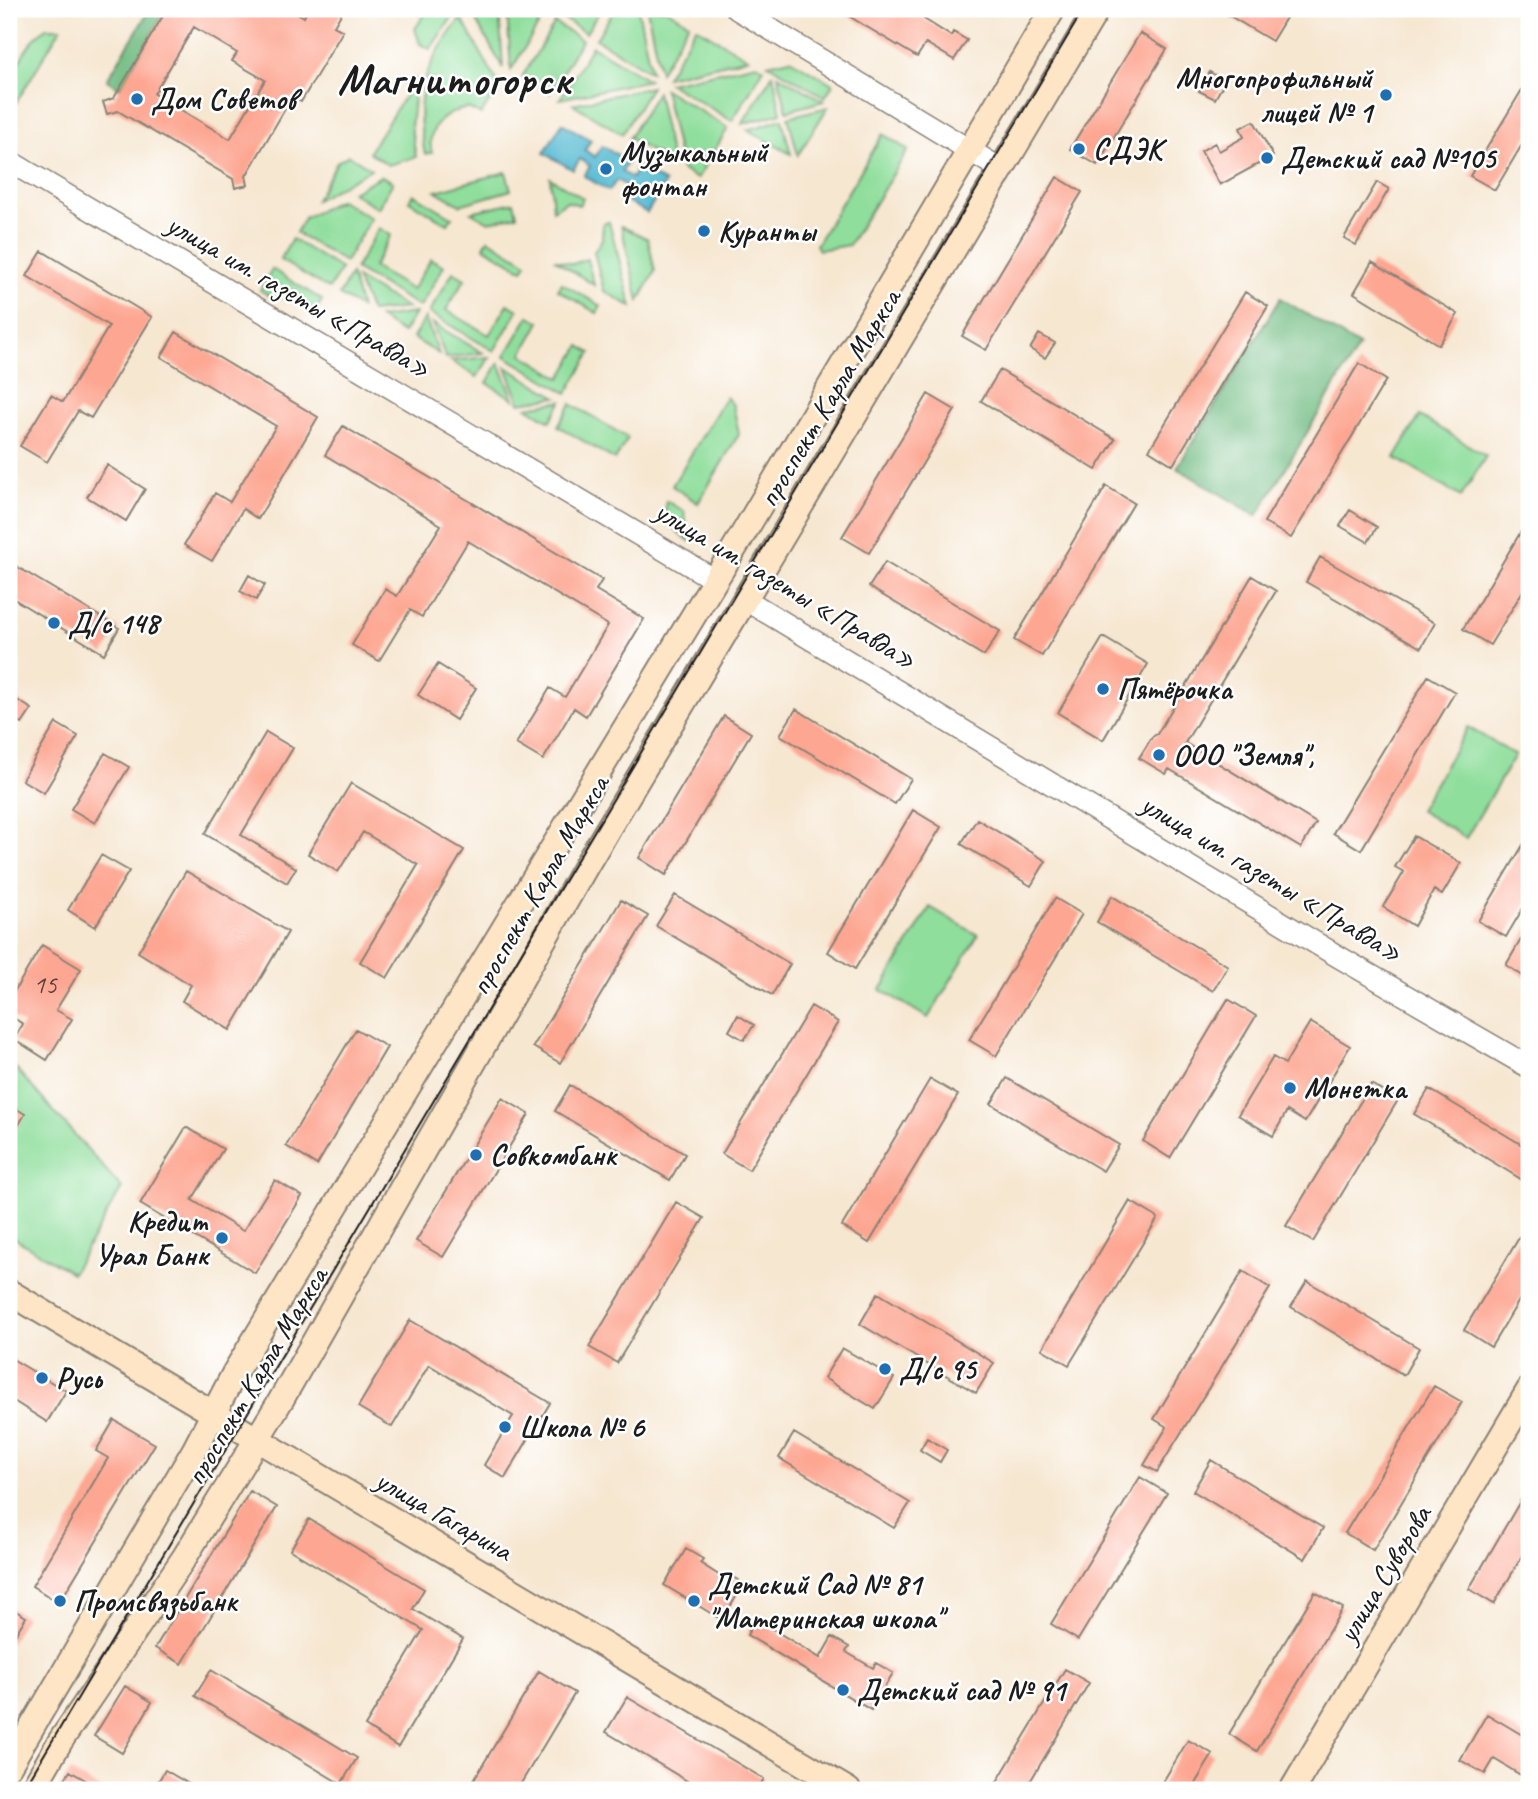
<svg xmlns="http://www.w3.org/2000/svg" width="1538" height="1799" viewBox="0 0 1538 1799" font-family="Caveat,sans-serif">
<rect width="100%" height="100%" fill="#fff"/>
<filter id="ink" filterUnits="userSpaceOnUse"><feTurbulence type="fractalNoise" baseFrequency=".0143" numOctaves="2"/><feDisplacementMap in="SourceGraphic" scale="14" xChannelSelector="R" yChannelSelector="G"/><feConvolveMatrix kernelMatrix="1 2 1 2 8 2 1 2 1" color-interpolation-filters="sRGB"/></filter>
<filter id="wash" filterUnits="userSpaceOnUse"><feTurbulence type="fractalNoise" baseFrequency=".00686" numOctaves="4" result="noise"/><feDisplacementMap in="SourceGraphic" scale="28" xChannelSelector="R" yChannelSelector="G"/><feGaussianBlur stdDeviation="1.57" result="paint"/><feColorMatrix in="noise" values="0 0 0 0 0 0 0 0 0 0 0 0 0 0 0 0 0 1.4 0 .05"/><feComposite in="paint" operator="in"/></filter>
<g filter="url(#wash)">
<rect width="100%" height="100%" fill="#f6e7d1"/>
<path fill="#8fde9c" stroke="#567d5c" stroke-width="2" d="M428,9H454L456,12L430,49L420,44L415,29Z
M475,9H499L503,68L471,12Z
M507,9H531L544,16L511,70Z
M563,9H601L586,33L559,16Z
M615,9H638L651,72L596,39Z
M647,9H666L689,23L660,72Z
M461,18L499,85L481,115L468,108C445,112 425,128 432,153L425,154C412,94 425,65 461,18Z
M555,23L582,40L550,93L522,77Z
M696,27L748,58L666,77Z
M46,28H61L16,103L9,99C9,75 26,43 46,28Z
M592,46L649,80L560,99Z
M790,59L833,84L825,97L768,64Z
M757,64L764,68L732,121L669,83Z
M773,74L781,113L742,124Z
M778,75L824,101L787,111Z
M416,78L411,128L416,157L388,165L369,152Z
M651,87L622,134L573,104Z
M664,89L728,128L697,179L682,170Z
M657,92L672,164L629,138Z
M828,107L798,155L788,117Z
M782,119L791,154L748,130Z
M883,134L908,150L849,245L819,250L816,245Z
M349,155L371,169L316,200L337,162Z
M506,172L511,190L460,205L436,191Z
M381,176L393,182L378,208L352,192Z
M550,178L583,198L579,205L567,201L553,210Z
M413,194L452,217L448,224L409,201Z
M340,200L371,218L345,262L296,233L304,218Z
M514,202L517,215L489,222L471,212Z
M609,222L632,307L604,291L594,252L602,239L603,223Z
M621,226L648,239L655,271L639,301Z
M379,228L391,235L373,267L412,290L431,259L444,266L420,307L355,269Z
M292,239L341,269L329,289L280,260Z
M488,239L527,263L523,270L484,247Z
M554,259L573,264L587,259L594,285Z
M272,269L322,300L316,310L292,295L274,299L260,290Z
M453,272L465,279L446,310L489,335L508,304L518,310L494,351L429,313Z
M351,274L361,308L339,295Z
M356,278L407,308L371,312Z
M562,283L601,306L597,313L558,290Z
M415,313L403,333L379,318Z
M529,316L540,322L522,354L561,378L580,346L591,353L567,393L505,356Z
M425,318L439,354L413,338Z
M432,323L483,353L446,358Z
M490,357L477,377L451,361Z
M499,363L514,399L487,383Z
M506,367L557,397L520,403Z
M726,397L733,405L739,434L698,503L672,486Z
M562,401L550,421L527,407Z
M571,404L628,438L615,460L558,426Z
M1420,416L1486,456L1461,497L1395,458Z
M666,501L684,511L690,541C675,533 662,518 666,501Z
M1468,727L1515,755L1466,838L1419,810Z
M930,907L978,935L928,1018L881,990Z
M9,1061L122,1188L72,1273L9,1235Z"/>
<path fill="#73bd84" stroke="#486c50" stroke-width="2" d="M150,9L166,10L120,88L107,80Z
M1280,298L1359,346L1257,516L1177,468Z"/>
<path fill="#54bad2" stroke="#386b77" stroke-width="2" d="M562,123L591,140L585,150L595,157L602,146L628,161L622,172L632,178L638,167L665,183L647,213L620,197L626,186L617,180L609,191L584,176L590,166L580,159L573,170L544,153Z"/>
<g id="blocks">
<path fill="#fda691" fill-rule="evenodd" d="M167,9H291L304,17L308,9H344L334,26L343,31L301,102L292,97L246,176L248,185L235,188L233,179L118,111L107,114L103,102L114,98ZM194,27L237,53L232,61L265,80L230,139L154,94Z
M837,9H930L924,19L951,36L953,32L967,40L954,60L926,43L917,57Z
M1218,9H1275L1287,16L1272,41Z
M1140,33L1167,49L1097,165L1070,149Z
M1210,72L1225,81L1215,99L1199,91Z
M1529,78V133L1495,190L1470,176Z
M1254,121L1273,156L1220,185L1201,151L1215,143L1219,151L1244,137L1240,128Z
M1057,177L1082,192L986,350L962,336Z
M1377,182L1389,189L1356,245L1344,238Z
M42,251L152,317L91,418L78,411L47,462L20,446L51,395L63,402L109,326L27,276Z
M1372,262L1458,314L1439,345L1354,293Z
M1245,292L1268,306L1173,465L1149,450Z
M176,332L318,417L258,519L243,509L212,561L184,545L215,493L230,502L276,426L161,357Z
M1039,334L1055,343L1045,358L1030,349Z
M1359,363L1386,380L1291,538L1264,522Z
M1000,370L1115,439L1096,470L981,401Z
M928,394L955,410L869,553L842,537Z
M343,426L602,580L596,590L644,619L586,716L574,708L543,760L516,744L550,688L565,697L608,625L468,541L422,617L410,610L379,661L352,645L385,589L397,596L441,525L325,455Z
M107,465L145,489L126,521L87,497Z
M1106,486L1134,503L1042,656L1014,640Z
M1350,510L1377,527L1368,542L1340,526Z
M1529,518V581L1490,645L1463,629Z
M1320,557L1435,623L1421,648L1306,582Z
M9,562L119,628L104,654L9,596Z
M885,562L1000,631L984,656L869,587Z
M249,575L265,585L256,600L240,591Z
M1252,576L1276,591L1185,743L1316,823L1301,848L1169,769L1166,774L1139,758L1152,737L1157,734Z
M1103,637L1148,664L1103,740L1058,713Z
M438,664L476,688L456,720L418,695Z
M1428,676L1455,692L1361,850L1333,833Z
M9,695L32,709L22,724L9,716Z
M796,709L911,779L895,804L780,735Z
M724,716L751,733L666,875L639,858Z
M56,723L78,736L44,793L22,780Z
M266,732L293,748L241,835L296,868L287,883L205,834Z
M105,753L129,767L95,823L71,809Z
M351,783L464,850L387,978L360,962L418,865L363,832L338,872L308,854Z
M913,810L941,827L855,969L828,952Z
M977,819L1046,861L1031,886L961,844Z
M1529,835V898L1506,937L1478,921Z
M1414,836L1461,863L1442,895L1434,890L1414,926L1383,907L1404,872L1395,867Z
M101,855L129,871L95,927L68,910Z
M186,871L288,932L230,1030L182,1001L191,985L138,952Z
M675,895L790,964L772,995L656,926Z
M1112,896L1228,966L1213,991L1097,922Z
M1055,898L1082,914L996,1056L969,1040Z
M621,900L648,916L560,1063L533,1047Z
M1529,926V980L1506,965Z
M42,945L81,969L56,1010L72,1019L47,1060L14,1039L23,1024L9,1015V1000Z
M1228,999L1256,1016L1170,1158L1143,1141Z
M811,1006L838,1022L749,1170L722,1154Z
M738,1015L754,1025L744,1040L729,1031Z
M1310,1022L1350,1046L1305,1122L1287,1111L1273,1136L1238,1115L1273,1057L1285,1064Z
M356,1029L387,1047L317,1165L286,1146Z
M1007,1078L1119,1145L1103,1171L991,1104Z
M930,1079L958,1095L869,1243L842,1226Z
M1371,1084L1398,1100L1313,1242L1286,1226Z
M570,1085L685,1154L670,1180L555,1111Z
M1429,1089L1529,1149V1184L1414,1114Z
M502,1098L529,1114L443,1257L416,1241Z
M9,1104L25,1114L9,1142Z
M186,1127L223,1149L192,1200L243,1231L275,1180L302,1196L255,1273L140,1204Z
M1130,1201L1158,1218L1069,1365L1042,1349Z
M676,1202L704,1218L617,1363L589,1347Z
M1529,1221V1284L1491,1347L1464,1330Z
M1243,1271L1270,1288L1157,1472L1144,1465L1167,1427L1154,1419Z
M1307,1281L1419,1348L1404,1375L1291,1307Z
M878,1293L994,1363L976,1393L860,1324Z
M410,1320L550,1403L505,1478L484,1465L513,1416L429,1365L392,1427L358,1407Z
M842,1348L894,1378L875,1409L824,1378Z
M9,1357L66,1391L47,1422L9,1398Z
M1434,1386L1462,1402L1373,1550L1345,1533Z
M114,1420L155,1444L59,1603L32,1586L108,1458L96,1451Z
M794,1433L910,1503L894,1528L779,1458Z
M927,1438L947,1450L940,1462L920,1450Z
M1211,1460L1323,1528L1305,1559L1193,1491Z
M1140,1477L1167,1493L1078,1640L1051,1624Z
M1529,1486V1544L1494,1604L1469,1589Z
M250,1491L277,1507L182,1664L155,1648Z
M309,1519L424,1589L413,1609L463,1639L398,1747L365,1726L423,1630L290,1550Z
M686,1549L703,1559L700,1563L725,1579L728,1574L744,1584L722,1620L664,1585Z
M1315,1592L1343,1608L1257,1751L1229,1734Z
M9,1607L26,1617L9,1645Z
M756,1619L820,1658L832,1637L849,1647L846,1652L873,1668L876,1663L893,1673L871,1710L747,1635Z
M1065,1669L1089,1683L1025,1790H992Z
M211,1670L357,1758L341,1784L195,1696Z
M539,1671L575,1693L517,1790H484L472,1783Z
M125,1686L152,1702L122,1753L94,1736Z
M627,1697L764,1779L757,1790H702L606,1732Z
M1487,1714L1529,1739V1780L1494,1759L1485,1774L1460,1760Z
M1188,1740L1213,1754L1191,1790H1158Z
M165,1770L199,1790H153Z
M70,1771L102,1790H58Z"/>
</g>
</g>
<g filter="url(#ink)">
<use href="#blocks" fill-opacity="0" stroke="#898276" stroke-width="2"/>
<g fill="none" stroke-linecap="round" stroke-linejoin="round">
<g stroke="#898276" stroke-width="24">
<path id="tertiary" d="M737,9L1002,170
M9,161L715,580
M746,600L1339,957L1529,1067"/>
</g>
<g stroke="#898276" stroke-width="28">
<path id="secondary" d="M9,1292L848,1790
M9,1766L195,1449L235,1372L740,539L1053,9
M32,1790L61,1740L184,1558L281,1400L587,864L1097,9
M1292,1790L1529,1390"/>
</g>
<use href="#tertiary" stroke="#fff" stroke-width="21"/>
<use href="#secondary" stroke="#fde5c5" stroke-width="24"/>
<path stroke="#1c1c1c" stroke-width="2" d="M23,1790L1084,9"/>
</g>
</g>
<g fill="#1f6fb2" stroke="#fff" stroke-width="2.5">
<circle cx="1386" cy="95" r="7"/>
<circle cx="137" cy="99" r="7"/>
<circle cx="1079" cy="149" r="7"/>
<circle cx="1267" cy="158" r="7"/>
<circle cx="606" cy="169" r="7"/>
<circle cx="704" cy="231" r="7"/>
<circle cx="54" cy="623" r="7"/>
<circle cx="1103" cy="689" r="7"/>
<circle cx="1159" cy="755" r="7"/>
<circle cx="1290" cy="1088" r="7"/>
<circle cx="476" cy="1155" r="7"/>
<circle cx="222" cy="1238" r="7"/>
<circle cx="885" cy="1369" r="7"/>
<circle cx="42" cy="1378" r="7"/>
<circle cx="505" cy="1427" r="7"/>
<circle cx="60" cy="1601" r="7"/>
<circle cx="694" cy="1601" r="7"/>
<circle cx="843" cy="1690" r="7"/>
</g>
<g text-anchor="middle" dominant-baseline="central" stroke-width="5" stroke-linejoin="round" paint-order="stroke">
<g font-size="26" fill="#543e39">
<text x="45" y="984">15</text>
</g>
<g font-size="30" font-weight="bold" fill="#1c1c1c" stroke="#fff" text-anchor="start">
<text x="1372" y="78" text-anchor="end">Многопрофильный<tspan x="1372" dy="34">лицей № 1</tspan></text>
<text x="151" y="99">Дом Советов</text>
<text x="1093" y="149">СДЭК</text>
<text x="620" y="152">Музыкальный<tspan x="620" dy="34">фонтан</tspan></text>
<text x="1281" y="158">Детский сад №105</text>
<text x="718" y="231">Куранты</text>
<text x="68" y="623">Д/с 148</text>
<text x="1117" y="689">Пятёрочка</text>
<text x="1173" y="755">ООО "Земля",</text>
<text x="1304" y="1088">Монетка</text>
<text x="490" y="1155">Совкомбанк</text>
<text x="208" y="1221" text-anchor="end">Кредит<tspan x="208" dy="34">Урал Банк</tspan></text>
<text x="899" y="1369">Д/с 95</text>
<text x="56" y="1378">Русь</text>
<text x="519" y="1427">Школа № 6</text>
<text x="708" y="1584">Детский Сад № 81<tspan x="708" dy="34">"Материнская школа"</tspan></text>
<text x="74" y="1601">Промсвязьбанк</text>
<text x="857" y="1690">Детский сад № 91</text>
</g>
<g font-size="30" fill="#1c1c1c" stroke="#fff">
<text transform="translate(299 296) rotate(30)">улица им. газеты «Правда»</text>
<text transform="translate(829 398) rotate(-59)">проспект Карла Маркса</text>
<text transform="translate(786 585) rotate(31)">улица им. газеты «Правда»</text>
<text transform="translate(1272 878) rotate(31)">улица им. газеты «Правда»</text>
<text transform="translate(539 885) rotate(-60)">проспект Карла Маркса</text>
<text transform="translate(256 1376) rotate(-59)">проспект Карла Маркса</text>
<text transform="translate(444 1515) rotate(30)">улица Гагарина</text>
<text transform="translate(1384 1574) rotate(-59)">улица Суворова</text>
</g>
<g font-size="44" font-weight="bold" fill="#1c1c1c" stroke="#fff">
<text x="454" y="79">Магнитогорск</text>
</g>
</g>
<rect width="1538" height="1799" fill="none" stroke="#fff" stroke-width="35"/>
</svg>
